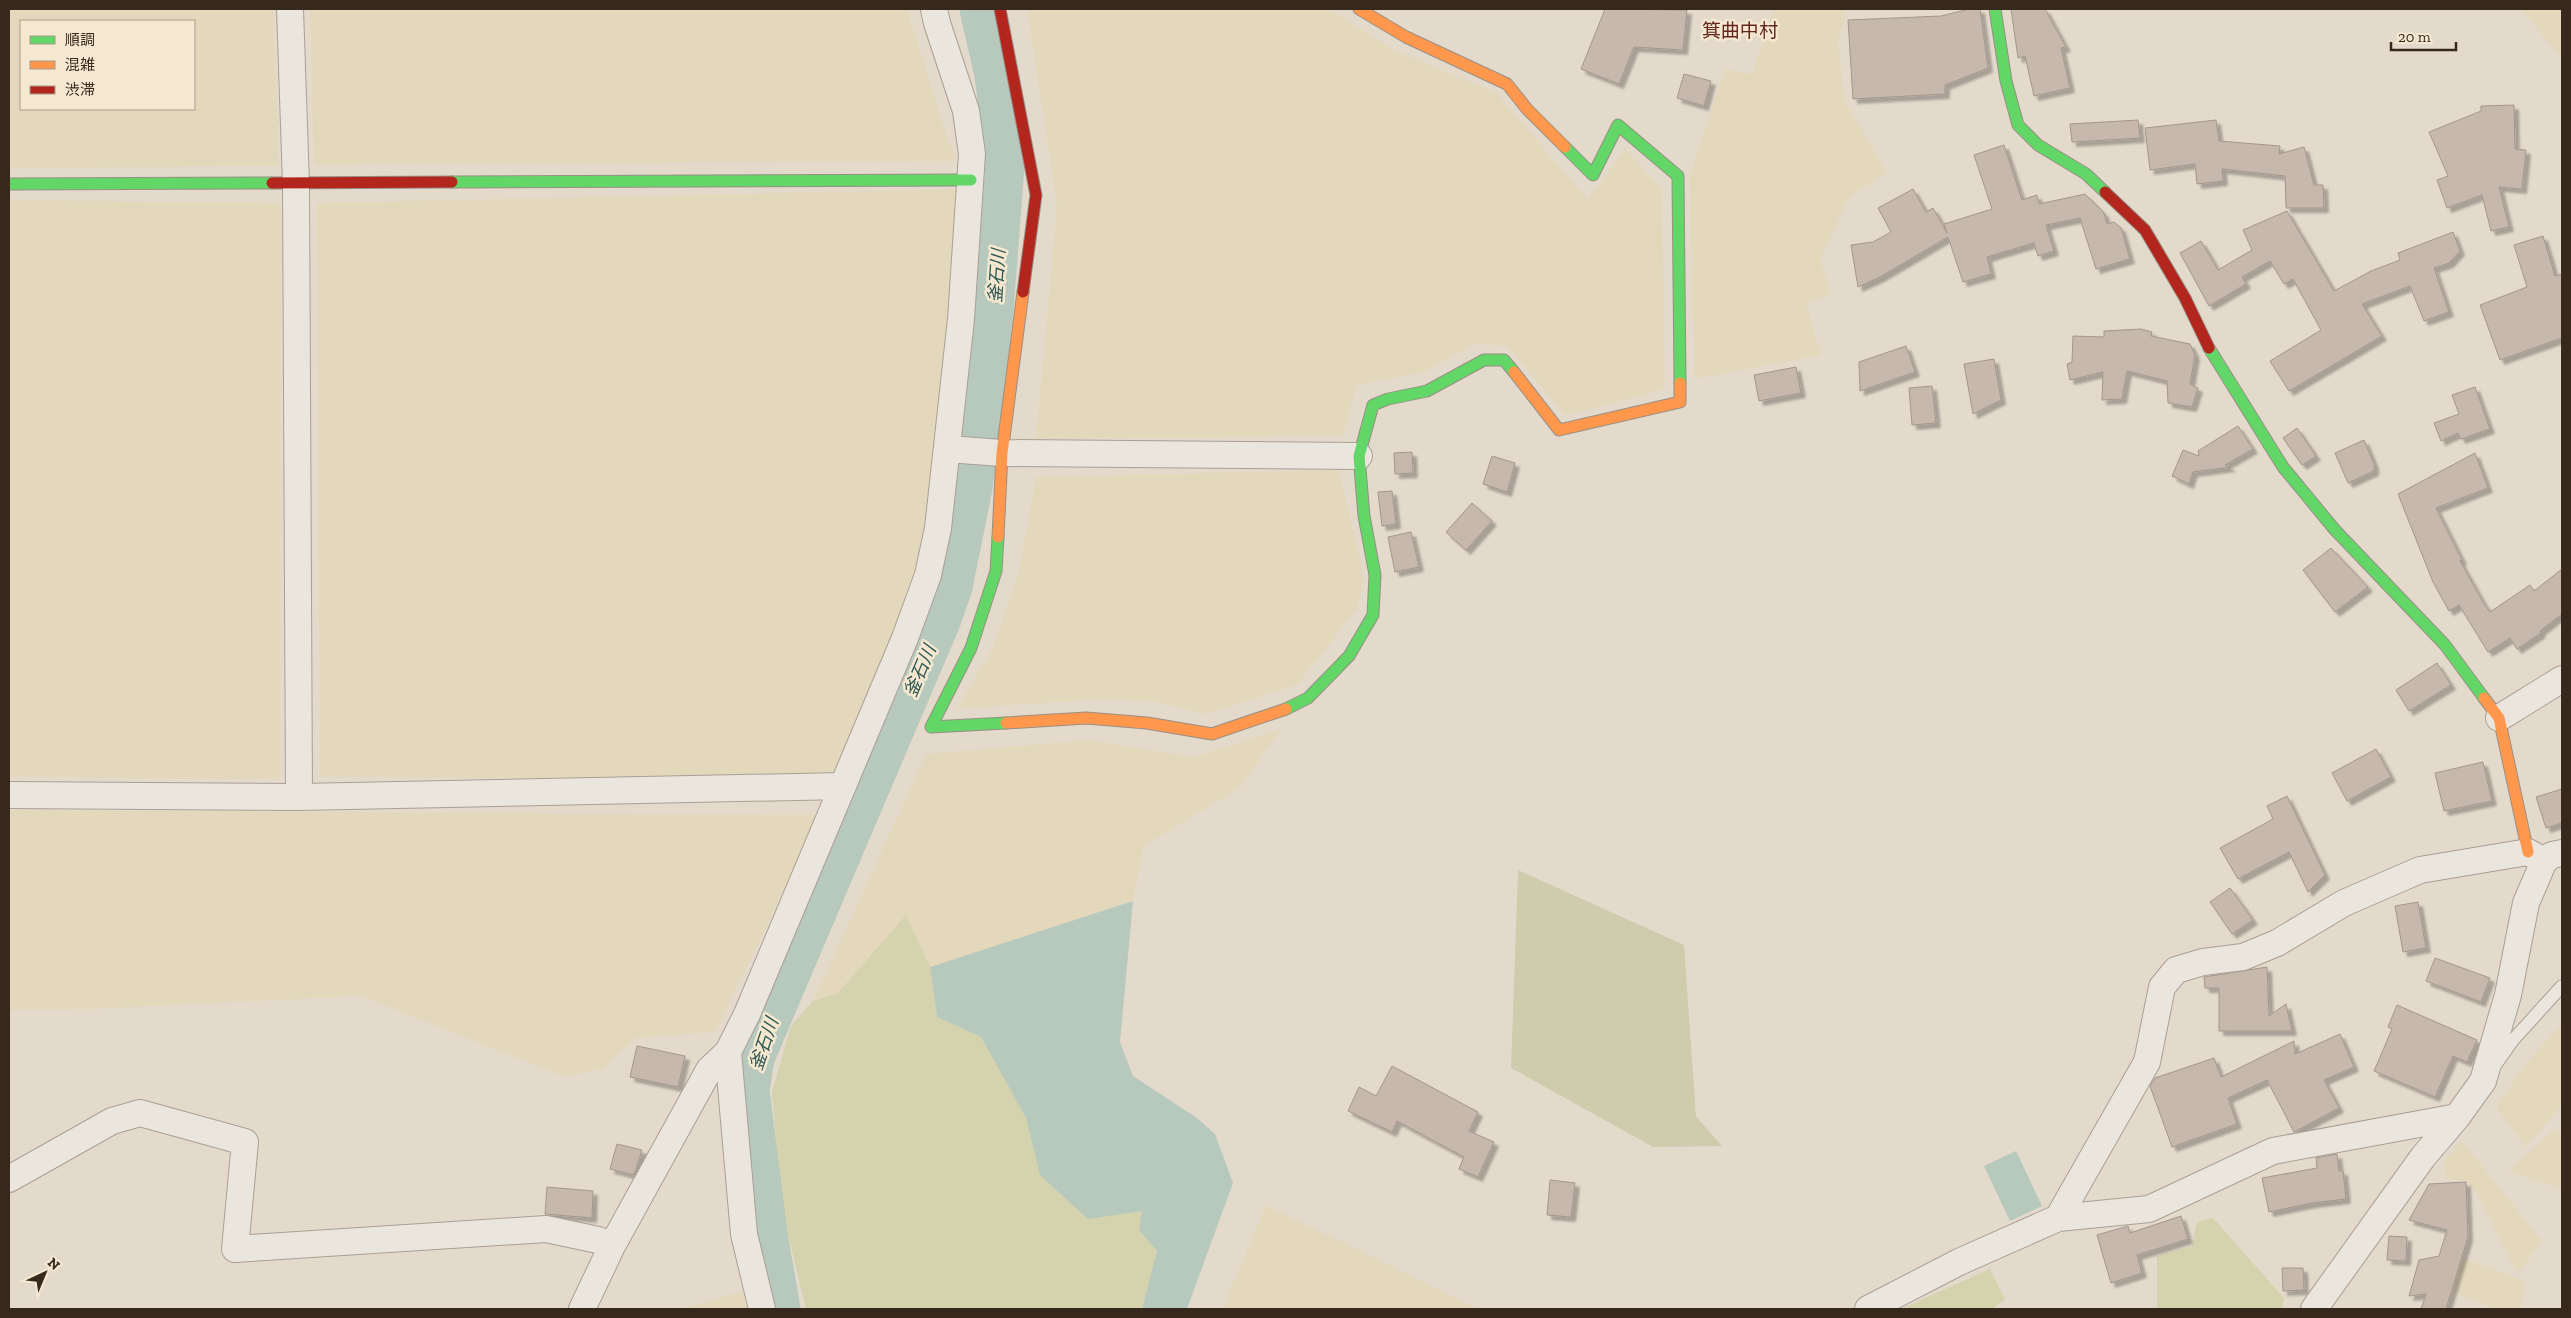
<svg xmlns="http://www.w3.org/2000/svg" width="2571" height="1318" viewBox="0 0 2571 1318" font-family="'Zilla Slab','Noto Sans JP',serif">
<defs>
<filter id="shadow"><feDropShadow dx="4.5" dy="4.5" stdDeviation="1" flood-color="#0004"/></filter>
</defs>
<rect width="100%" height="100%" fill="#e4dacc"/>
<path fill="#e3d8bc" fill-rule="evenodd" d="M9,9H273L279,166L9,168ZM21,21H194V109H21Z
M310,9H907L946,134L957,161L314,165Z
M1027,9H1330L1394,50L1497,93L1588,200L1625,149L1662,188L1665,389L1566,416L1507,346L1476,344L1421,373L1356,385L1343,436L1036,439L1057,205Z
M1774,9H1847L1838,40L1844,99L1887,173L1850,196L1820,259L1831,294L1806,304L1821,355L1695,379L1689,178L1725,69L1752,74Z
M2520,9H2562V60L2560,56Z
M959,189L936,448L925,539L905,616L833,779L320,777L317,203Z
M9,200L281,203L280,779L9,777Z
M1339,470L1364,578L1357,609L1297,685L1207,714L1151,701L1087,700L957,709L991,651L1018,576L1036,477Z
M1281,729L1241,787L1144,846L1133,901L930,967L906,916L838,993L813,1001L926,754L1089,740L1194,757Z
M9,810L821,815L715,1032L636,1038L602,1069L565,1077L361,996L94,1009L9,1010Z
M2562,1024V1105L2526,1147L2496,1108L2526,1063Z
M2555,1128L2562,1133V1189L2509,1171Z
M2462,1141L2542,1241L2517,1275L2476,1192L2466,1182L2446,1179L2444,1161Z
M1266,1205L1479,1309H1222Z
M2457,1256L2524,1281L2522,1309H2496L2453,1293Z
M743,1291L746,1309H683Z"/>
<path fill="#d5d2ae" d="M906,915L930,967L937,1017L981,1037L1026,1118L1041,1175L1142,1211L1139,1230L1157,1251L1142,1309H806L782,1209L772,1092L791,1026L813,1001L838,993Z
M2213,1218L2284,1298L2282,1309H2157V1256L2192,1246L2197,1222Z
M1990,1269L2005,1299L1993,1309H1901Z"/>
<path fill="#cfccae" d="M1518,870L1684,945L1696,1116L1722,1146L1653,1147L1511,1068Z"/>
<path fill="#b7c8bd" d="M1133,901L1120,1042L1133,1076L1197,1118L1215,1134L1233,1183L1187,1309H1142L1157,1251L1139,1230L1142,1211L1088,1219L1040,1175L1026,1118L981,1037L937,1017L930,967Z
M2016,1151L2042,1206L2010,1221L1984,1166Z"/>
<g fill="none" stroke-linecap="round" stroke-linejoin="round">
<path stroke="#b7c8bd" stroke-width="39" d="M781,1309L768,1234L750,1090L755,1058L942,619L953,587L973,488L994,310L1005,165L994,75L979,9"/>
</g>
<path fill="#c7b8ad" stroke="#a4968b" filter="url(#shadow)" d="M1605,9L1687,10L1683,50L1634,47L1619,84L1581,69Z
M1969,9H1980L1988,68L1945,85V94L1853,99L1848,20L1941,16Z
M2011,9H2045L2066,47L2061,48L2070,88L2034,96L2025,56L2018,58Z
M1684,74L1711,81L1704,106L1677,98Z
M2514,105L2515,149L2526,150L2522,189L2499,187L2509,227L2491,231L2482,195L2447,208L2437,180L2448,176L2429,132L2481,111V106Z
M2138,120L2140,138L2072,142L2070,124Z
M2216,120L2219,141L2280,146L2279,154L2304,147L2314,185H2323L2324,208H2286L2285,176L2222,169L2223,181L2197,184L2195,164L2150,170L2145,128Z
M2004,145L2022,200L2037,195L2039,204L2085,194L2104,213L2107,224L2114,222L2121,228L2130,259L2096,269L2080,218L2046,225L2054,251L2038,256L2034,243L1987,257L1991,274L1963,282L1948,237L1880,277L1858,287L1851,245L1873,242L1891,232L1878,208L1913,189L1926,212L1933,208L1947,233L1944,224L1992,209L1974,155Z
M2287,211L2334,291L2371,271L2400,260L2398,253L2453,232L2460,251L2449,263L2434,268L2449,312L2424,321L2410,286L2362,304L2382,336L2289,391L2270,361L2321,330L2293,279L2284,284L2270,261L2242,277L2246,284L2209,306L2180,253L2201,241L2218,270L2252,250L2243,230Z
M2543,236L2555,276L2562,274V338L2500,360L2480,305L2527,287L2514,245Z
M2141,329L2152,332L2151,336L2190,344L2195,355L2190,384L2198,388L2192,407L2168,403L2167,381L2127,371L2122,399L2102,400L2103,372L2070,380L2067,364L2072,362L2073,336L2104,337V331Z
M1906,346L1915,372L1860,391L1859,362Z
M1994,359L2001,400L1973,414L1964,364Z
M1796,367L1801,393L1759,401L1754,375Z
M1932,386L1936,423L1912,425L1909,388Z
M2475,387L2490,429L2461,439L2458,433L2441,441L2434,423L2459,414L2452,395Z
M2238,426L2253,449L2225,465L2231,467L2193,472L2189,484L2172,476L2183,450L2199,456L2198,451Z
M2297,428L2316,456L2302,465L2283,438Z
M2364,440L2374,464V471L2348,483L2335,453Z
M1412,452L1413,473L1395,474L1394,453Z
M2475,453L2488,488L2436,508L2462,560L2460,561L2483,602L2490,612L2530,585L2534,591L2562,569V614L2540,631L2541,633L2517,649L2510,638L2488,652L2459,605L2449,611L2433,582L2398,494Z
M1492,456L1515,463L1507,492L1483,484Z
M1392,491L1396,524L1382,526L1378,492Z
M1472,503L1492,521L1466,550L1446,532Z
M1411,532L1419,567L1395,572L1388,537Z
M2331,548L2368,587L2335,612L2303,570Z
M2437,663L2451,685L2409,711L2396,690Z
M2376,749L2391,777L2347,801L2332,773Z
M2483,762L2492,801L2444,811L2435,773Z
M2562,789V823L2546,828L2536,797Z
M2287,796L2325,875L2308,892L2289,852L2238,879L2220,848L2273,819L2267,806Z
M2230,888L2253,920L2232,934L2210,902Z
M2418,902L2426,948L2403,952L2395,906Z
M2435,958L2490,978L2481,1002L2426,981Z
M2267,967L2269,1016L2286,1004L2292,1031H2219V988H2205L2204,977Z
M2397,1005L2477,1040L2467,1062L2453,1056L2435,1097L2374,1071L2392,1029L2388,1027Z
M2340,1034L2354,1067L2324,1080L2339,1108L2294,1132L2267,1080L2228,1098L2237,1124L2172,1147L2150,1086L2155,1078L2214,1058L2221,1077L2294,1041L2295,1054Z
M637,1046L685,1056L678,1087L630,1077Z
M1392,1066L1478,1112L1469,1131L1494,1142L1478,1177L1459,1169L1464,1157L1397,1121L1392,1132L1348,1111L1359,1087L1376,1096Z
M617,1144L642,1150L634,1175L610,1169Z
M2337,1154L2339,1171H2343L2346,1199L2312,1203L2269,1212L2262,1178L2317,1168L2316,1158Z
M1550,1180L1575,1183L1571,1217L1547,1215Z
M2466,1182L2468,1237L2446,1309H2421L2426,1294L2409,1296L2419,1260L2439,1256L2447,1230L2409,1220L2429,1184Z
M547,1187L593,1191L592,1218L545,1214Z
M2181,1216L2188,1239L2137,1255L2142,1273L2111,1283L2097,1235L2128,1226L2130,1233Z
M2389,1236L2407,1237L2406,1261L2387,1260Z
M2282,1268H2303L2304,1290L2283,1291Z"/>
<g fill="none" stroke-linecap="round" stroke-linejoin="round">
<g stroke="#a99f95" stroke-width="14">
<path id="lane" d="M2496,1064L2513,1040L2562,986"/>
</g>
<g stroke="#a99f95" stroke-width="28">
<path id="street" d="M290,9L296,184L299,797
M947,449L1002,453L1359,456
M2499,718L2562,679
M9,795L299,797L843,786
M728,1052L744,1234L762,1309
M9,1179L112,1121L140,1113L245,1142L235,1249L546,1229L598,1240L612,1246
M2058,1218L2147,1062L2162,987L2176,970L2203,962L2243,957L2277,943L2344,903L2420,870L2528,852L2544,861
M582,1309L612,1246L709,1070L728,1052L747,1014L905,638L928,575L938,528L961,319L972,154L966,111L937,23L934,9
M1868,1309L1959,1262L2058,1218L2149,1209L2273,1151L2457,1117
M2314,1309L2423,1157L2457,1117L2483,1081L2508,995L2526,903L2544,861L2552,855L2562,853"/>
</g>
<g stroke="#988f85" stroke-width="13">
<path id="fast" d="M1995,9L2006,81L2018,125L2038,145L2086,174L2105,192
M1565,147L1593,175L1618,125L1678,176L1680,383
M452,182L971,180
M9,184L272,183
M2209,348L2283,467L2335,530L2445,645L2484,698
M998,537L996,571L971,648L931,727L1006,723
M1286,709L1308,698L1349,656L1373,615L1375,575L1364,516L1359,456L1373,405L1388,399L1427,391L1484,360H1504L1514,372"/>
</g>
<g stroke="#988f85" stroke-width="13">
<path id="slow" d="M1359,9L1406,37L1507,84L1527,109L1565,147
M1514,372L1559,430L1680,402V383
M998,537L1002,453L1023,292
M2484,698L2499,718L2528,852
M1006,723L1086,718L1147,723L1212,734L1286,709"/>
</g>
<g stroke="#988f85" stroke-width="13">
<path id="jam" d="M1000,9L1036,195L1023,292
M272,183L452,182
M2105,192L2145,230L2185,298L2209,348"/>
</g>
<use href="#lane" stroke="#ebe6dd" stroke-width="12"/>
<use href="#street" stroke="#ebe6dd" stroke-width="26"/>
<use href="#fast" stroke="#63d668" stroke-width="11"/>
<use href="#slow" stroke="#ff974d" stroke-width="11"/>
<use href="#jam" stroke="#b3261e" stroke-width="11"/>
</g>
<g text-anchor="middle" dominant-baseline="central" stroke-width="5" stroke-linejoin="round" paint-order="stroke">
<g font-size="18" font-style="italic" fill="#2c5651" stroke="#f5e8d1">
<text transform="translate(997 276) rotate(-86)">釜石川</text>
<text transform="translate(920 671) rotate(-67)">釜石川</text>
<text transform="translate(764 1044) rotate(-71)">釜石川</text>
</g>
<g font-size="19" fill="#63261d" stroke="#f5e8d1">
<text x="1740" y="30">箕曲中村</text>
</g>
</g>
<rect width="2571" height="1318" fill="none" stroke="#37281d" stroke-width="20"/>
<rect x="20" y="20" width="175" height="90" fill="#f5e8d1" stroke="#a99b89"/>
<rect x="30" y="36" width="25" height="8" fill="#63d668" stroke="#a99b89"/>
<text x="65" y="45" font-size="15" fill="#37281d">順調</text>
<rect x="30" y="61" width="25" height="8" fill="#ff974d" stroke="#a99b89"/>
<text x="65" y="70" font-size="15" fill="#37281d">混雑</text>
<rect x="30" y="86" width="25" height="8" fill="#b3261e" stroke="#a99b89"/>
<text x="65" y="95" font-size="15" fill="#37281d">渋滞</text>
<g transform="translate(45 1273) rotate(44)" stroke="#f5e8d1" stroke-width="4" paint-order="stroke">
<path d="M0-4L9 19L0 12L-9 19Z" fill="#37281d"/>
<text y="-8" font-size="14" font-weight="bold" text-anchor="middle" fill="#37281d">N</text>
</g>
<path d="M2391 42v8h65v-8" fill="none" stroke="#37281d" stroke-width="2.5"/>
<text x="2398" y="42" font-size="15" fill="#37281d" stroke="#f5e8d1" stroke-width="4" paint-order="stroke">20 m</text>
</svg>
